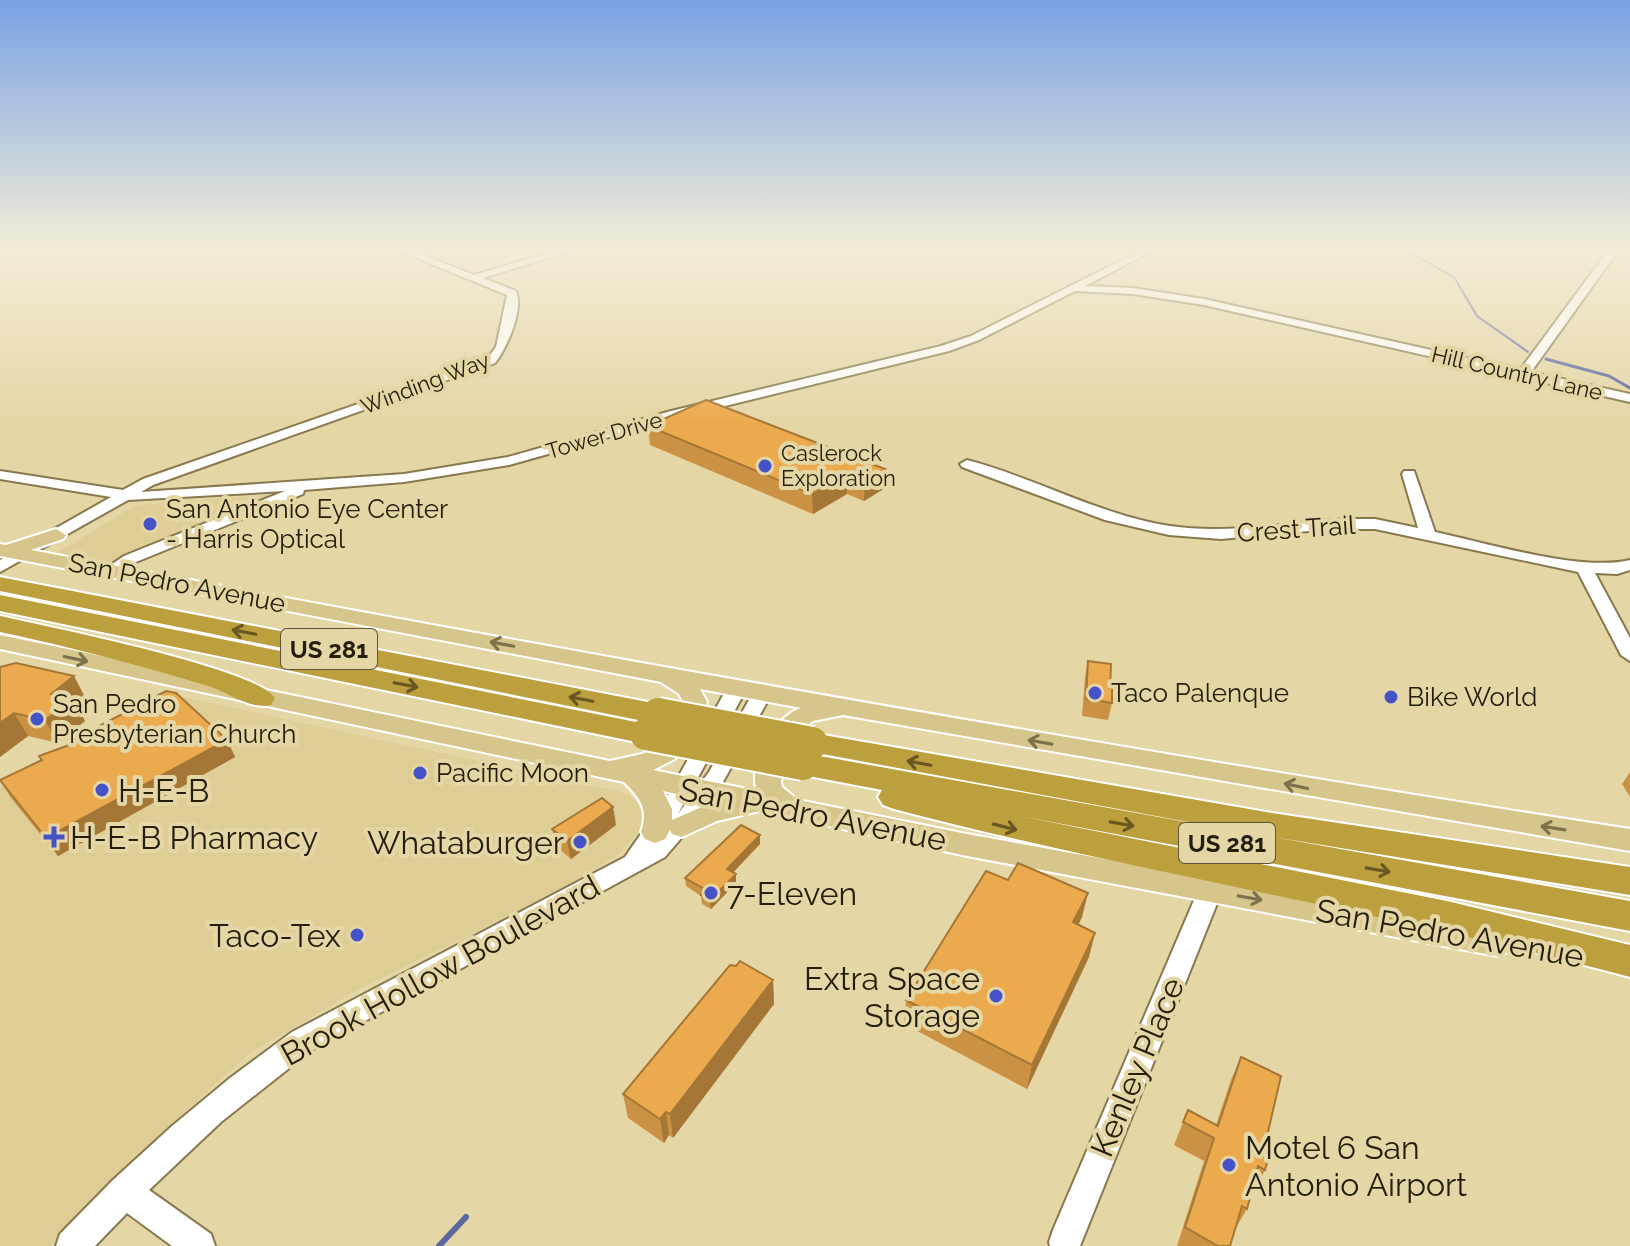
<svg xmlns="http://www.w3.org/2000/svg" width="1630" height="1246" viewBox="0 0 1630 1246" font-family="Raleway,sans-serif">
<rect width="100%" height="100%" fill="#e5d6a6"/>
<path fill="#dfcd96" d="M289,493L112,564L57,553L136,505Z
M179,696L625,793L635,800L642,812L640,830L619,854L567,887L359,989L250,1053L157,1137L50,1246H0V786Z"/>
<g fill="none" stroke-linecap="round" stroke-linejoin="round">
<path stroke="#5b689f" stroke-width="2" d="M1401,248L1454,277L1477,316L1528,352
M1546,359L1554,361"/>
<path stroke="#5b689f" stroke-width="3" d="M1546,359L1609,376L1630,388"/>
<path stroke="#5b689f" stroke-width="6" d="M439,1246L466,1217"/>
<g stroke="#87794d" stroke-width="4">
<path id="minor" d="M392,248H405L474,275L565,248H580L483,278L516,291C524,309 507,348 495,363L153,485L141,492L404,474L508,457L671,411L941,346L971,336L1146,248H1158L1085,286L1133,288L1204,299L1520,370L1610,248H1620L1531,372L1630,394V402L1204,305L1133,294L1075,291L979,340L949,351L680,417L509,465L404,482L304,490L303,494L136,562L116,575H104L102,571L124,556L285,491L128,500L0,572V560L111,497L0,479V471L123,490L143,479L487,359L496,347L507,295Z
M967,460C1036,478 1099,515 1170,526C1231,535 1292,521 1353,519H1375L1418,528L1402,474L1404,471H1414L1435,532C1486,543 1582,572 1630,560V570L1617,574L1595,573L1630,638V661L1621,655L1578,572L1375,529H1331L1221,539L1169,535L1105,520L962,467L960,464Z
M737,682L747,688L678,814L709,772L755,689H769L772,693L712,802L665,857L312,1050L221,1122L149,1190L211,1234L215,1246H172L127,1213L95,1246H56L60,1234L113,1180L171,1127L230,1078L292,1032L625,857L670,792L727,688Z
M1210,881L1219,884L1222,891L1080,1246H1050L1049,1242L1053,1230L1198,891L1201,884Z"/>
</g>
<g stroke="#fff" stroke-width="4">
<path id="major" d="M56,529L66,535L63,539L31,550C563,651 1095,746 1630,829V851L843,715L813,721L800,730L789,751L781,781L782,787L798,800L967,834L1497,930L1508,934L1513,943L1508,952L1497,956L967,856L760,811L717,821L682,837L672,834L670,830L665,839L655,843L645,839L641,832C649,809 640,798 624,782L0,649V635L610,761L642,754L657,747L683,702L679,694L661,682L0,556V544L6,545ZM700,689L801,708C775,716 747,764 757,791L653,770L675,759L705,710L707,702ZM663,791L713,802L672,820V809Z"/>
</g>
<g stroke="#fff" stroke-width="4">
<path id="highway" d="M0,577L658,704L668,707L673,714L668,721L658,724L0,591Z
M0,595L646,724L657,727L661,734L657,741L646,744L0,611Z
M0,616C44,626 256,668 275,698L271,705C250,710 228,692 208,686C139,665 71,647 0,632Z
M812,733L1272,813L1630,867V895L1273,837L1630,901V931L1010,814L1447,901L1630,945V977C1387,912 1138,873 894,809L883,805L878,797L882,790L803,775L792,772L788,764L792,756L803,753L1264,836L801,750L797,743L801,736Z"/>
</g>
<use href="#minor" fill="#fff" fill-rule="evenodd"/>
<use href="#major" fill="#d7c68b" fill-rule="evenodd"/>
<use href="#highway" fill="#bda03e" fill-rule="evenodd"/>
<g stroke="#fff" stroke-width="36" stroke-linecap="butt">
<path id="highway-bridge" d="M658,714L812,743
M646,734L803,764"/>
</g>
<use href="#highway-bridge" stroke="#bda03e" stroke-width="32"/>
</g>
<path fill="#cb9243" d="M706,400L885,488L864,501L847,494L813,514L650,445L648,426Z
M1088,661L1110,688L1112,703L1108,720L1082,716L1085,677Z
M0,667L86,699L77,706L85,721L58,743L28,736L0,757Z
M80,736L227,740L235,757L58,856L11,798L0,781L41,760L39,756L82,740Z
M1630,772V797L1622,784Z
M616,825L571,859L556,846L552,829Z
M760,844L733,872L736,874V883L711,909L702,904L701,896L686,886L685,878Z
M1082,917L1078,925L1089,957L1027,1089L904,1024L906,1000Z
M736,966L773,980L774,1004L673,1138L669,1135L664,1143L628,1118L623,1094Z
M1241,1057L1265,1145V1170L1254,1193L1251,1192L1247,1209L1234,1231L1230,1246H1177L1204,1161L1174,1145L1188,1110L1216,1125L1231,1080Z"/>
<path fill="#a57737" d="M885,469V488L864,501L865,481Z
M848,474L847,494L813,514L812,494Z
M74,676L86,699L77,706L85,721L58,743L45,720L51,694Z
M14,713L28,736L0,757V723Z
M227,740L235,757L58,856L46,838Z
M613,807L616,825L571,859L567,841Z
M760,835V844L728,878L727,869Z
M736,874V883L711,909L710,900Z
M1088,893L1082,917L1068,946L1073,922Z
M1095,933L1089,957L1027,1089L1032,1065Z
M773,980L774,1004L673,1138L670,1114Z
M666,1112L669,1135L664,1143L660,1119Z"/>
<path fill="#ecaa4e" stroke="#a57737" stroke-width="2" d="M706,400L885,469L865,481L848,474L812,494L648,426Z
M1088,661L1111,664L1110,688H1112V703L1086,699Z
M16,663L74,676L51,694L73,699L45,720L14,713L0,723V667Z
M166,691L176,693L227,740L46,838L0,780L42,760L39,756L83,740L80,736Z
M602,798L613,807L567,841L552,829Z
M741,825L760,835L727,869L736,874L710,900L701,895L706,890L685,878Z
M1018,863L1088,893L1073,922L1095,933L1032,1065L906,1000L986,871L1008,880Z
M740,961L773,980L670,1114L666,1112L660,1119L623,1094L730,965L736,966Z
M1241,1057L1281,1076L1265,1145L1271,1148L1265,1170L1258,1166L1247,1209L1242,1206L1230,1246H1218L1185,1227L1214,1138L1183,1122L1188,1110L1218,1126Z"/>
<defs><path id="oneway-shaft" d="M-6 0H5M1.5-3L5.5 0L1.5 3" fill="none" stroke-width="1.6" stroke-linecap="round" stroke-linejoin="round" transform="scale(2)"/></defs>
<g stroke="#695822">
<use href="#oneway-shaft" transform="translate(244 632) rotate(-169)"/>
<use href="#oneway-shaft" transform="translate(406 685) rotate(11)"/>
<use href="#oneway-shaft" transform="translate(581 699) rotate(-169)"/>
<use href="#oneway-shaft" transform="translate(919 763) rotate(-169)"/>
<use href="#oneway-shaft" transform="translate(1122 824) rotate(10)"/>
<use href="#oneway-shaft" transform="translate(1005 827) rotate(14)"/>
<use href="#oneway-shaft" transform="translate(1378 870) rotate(10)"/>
</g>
<g stroke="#7e724c">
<use href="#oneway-shaft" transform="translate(502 644) rotate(-169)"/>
<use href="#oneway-shaft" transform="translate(76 659) rotate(12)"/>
<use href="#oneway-shaft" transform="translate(1040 742) rotate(-170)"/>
<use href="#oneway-shaft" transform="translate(1296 786) rotate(-168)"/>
<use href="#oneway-shaft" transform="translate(1553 828) rotate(-171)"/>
<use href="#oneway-shaft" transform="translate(1250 898) rotate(10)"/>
</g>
<linearGradient id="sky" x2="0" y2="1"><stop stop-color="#79a2e4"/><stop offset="0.59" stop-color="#f3edd7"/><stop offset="1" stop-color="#f3edd7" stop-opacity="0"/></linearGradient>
<rect width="1630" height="422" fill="url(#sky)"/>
<g fill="#4453c7" stroke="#e5d6a6" stroke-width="3">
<circle cx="765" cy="466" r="8"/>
<circle cx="150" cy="524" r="8"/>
<circle cx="1095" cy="693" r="8"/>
<circle cx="1391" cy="697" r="8"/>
<circle cx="37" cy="719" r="8"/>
<circle cx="420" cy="773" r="8"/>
<circle cx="102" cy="790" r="8"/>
<path d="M50 825h8v8h8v8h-8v8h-8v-8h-8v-8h8z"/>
<circle cx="580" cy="842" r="8"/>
<circle cx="711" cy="893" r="8"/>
<circle cx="357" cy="935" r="8"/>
<circle cx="996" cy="996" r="8"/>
<circle cx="1229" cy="1165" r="8"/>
</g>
<g text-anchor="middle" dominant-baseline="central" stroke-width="8" stroke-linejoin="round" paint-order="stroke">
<g font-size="22" fill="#241e0c" stroke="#e5d6a6">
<text transform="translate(1517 373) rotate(13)">Hill Country Lane</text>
<text transform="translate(425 383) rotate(-21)">Winding Way</text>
<text transform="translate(604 435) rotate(-16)">Tower Drive</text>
</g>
<g font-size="22" fill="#241e0c" stroke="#e5d6a6" text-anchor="start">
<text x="781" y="453">Caslerock<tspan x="781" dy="25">Exploration</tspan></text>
</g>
<g fill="#e5d6a6" stroke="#5e553a" stroke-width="2">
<rect x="281" y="629" width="96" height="40" rx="6"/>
<rect x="1179" y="823" width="96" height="40" rx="6"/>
</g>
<g font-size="24" font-weight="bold" fill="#241e0c">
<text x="329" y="649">US 281</text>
<text x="1227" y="843">US 281</text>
</g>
<g font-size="26" fill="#241e0c" stroke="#e5d6a6" text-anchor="start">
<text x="166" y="509">San Antonio Eye Center<tspan x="166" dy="30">- Harris Optical</tspan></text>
<text x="1111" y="693">Taco Palenque</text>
<text x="1407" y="697">Bike World</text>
<text x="53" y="704">San Pedro<tspan x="53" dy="30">Presbyterian Church</tspan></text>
<text x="436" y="773">Pacific Moon</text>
</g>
<g font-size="26" fill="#241e0c" stroke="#e5d6a6">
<text transform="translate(1296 529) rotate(-4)">Crest Trail</text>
<text transform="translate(177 583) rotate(11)">San Pedro Avenue</text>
</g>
<g font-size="32" fill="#241e0c" stroke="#e5d6a6" text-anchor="start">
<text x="118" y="790">H-E-B</text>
<text x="70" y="837">H-E-B Pharmacy</text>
<text x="564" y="842" text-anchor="end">Whataburger</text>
<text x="727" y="893">7-Eleven</text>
<text x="341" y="935" text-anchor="end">Taco-Tex</text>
<text x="980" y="978" text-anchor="end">Extra Space<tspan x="980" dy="37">Storage</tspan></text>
<text x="1245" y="1147">Motel 6 San<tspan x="1245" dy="37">Antonio Airport</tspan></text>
</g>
<g font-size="32" fill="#241e0c" stroke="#e5d6a6">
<text transform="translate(813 814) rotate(11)">San Pedro Avenue</text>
<text transform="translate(1450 933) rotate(10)">San Pedro Avenue</text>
<text transform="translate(440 970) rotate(-29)">Brook Hollow Boulevard</text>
<text transform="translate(1137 1067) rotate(-67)">Kenley Place</text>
</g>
</g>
</svg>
